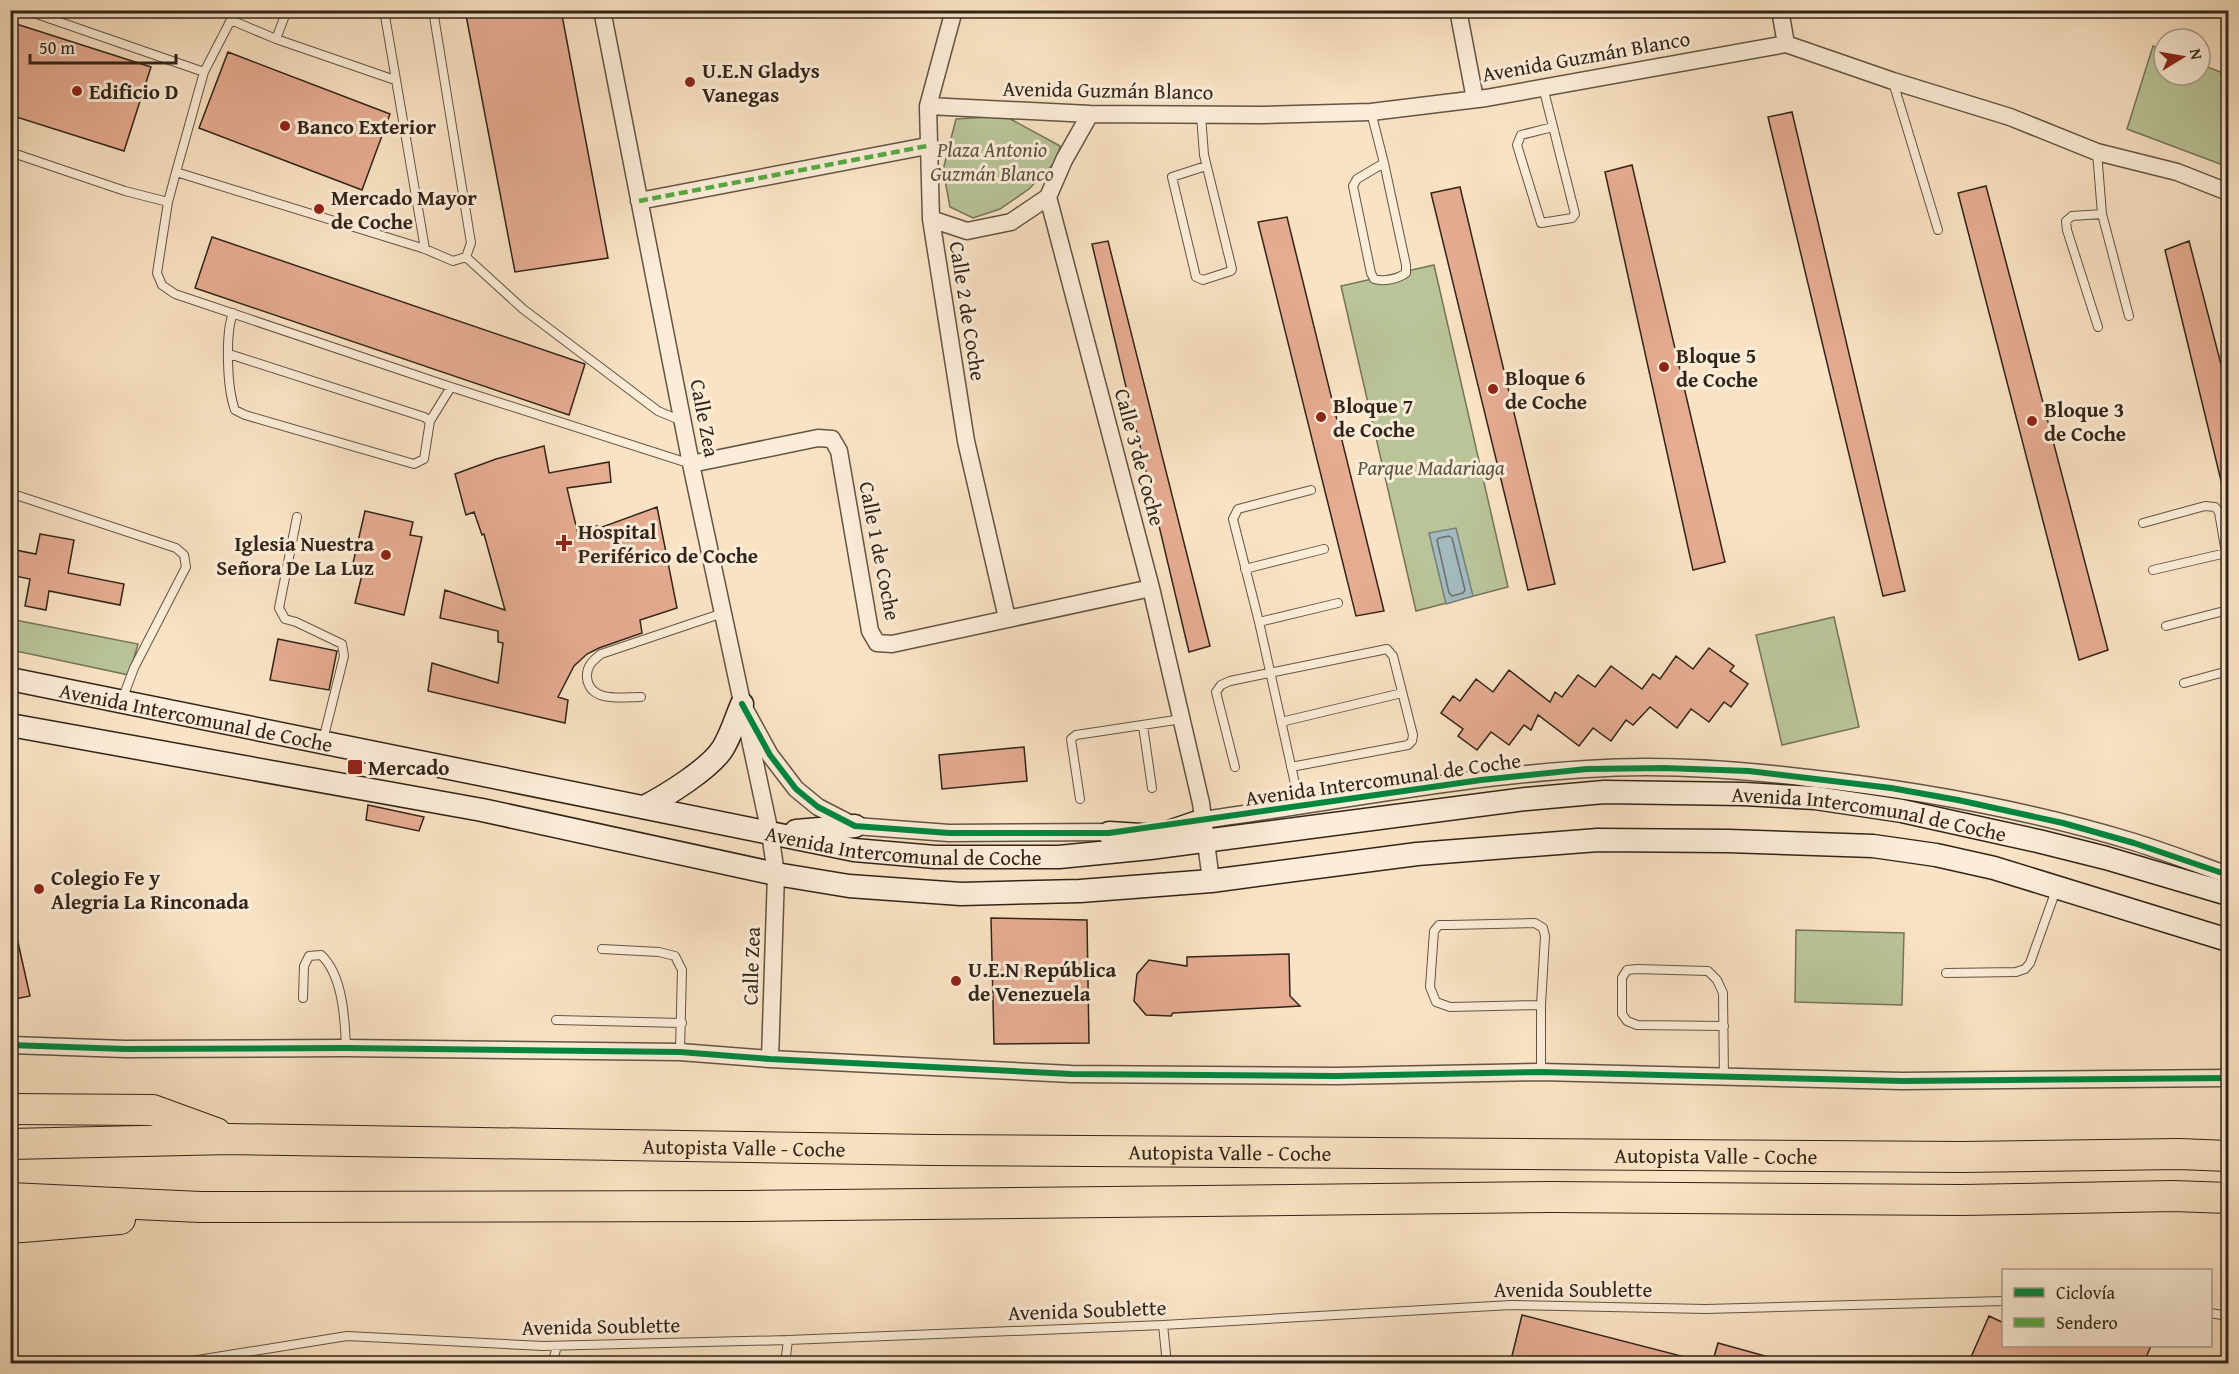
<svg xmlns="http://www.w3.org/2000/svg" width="2239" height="1374" viewBox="0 0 2239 1374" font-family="'Gentium Book Plus',serif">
<rect width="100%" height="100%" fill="#fae3c4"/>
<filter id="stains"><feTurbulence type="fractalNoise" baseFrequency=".00333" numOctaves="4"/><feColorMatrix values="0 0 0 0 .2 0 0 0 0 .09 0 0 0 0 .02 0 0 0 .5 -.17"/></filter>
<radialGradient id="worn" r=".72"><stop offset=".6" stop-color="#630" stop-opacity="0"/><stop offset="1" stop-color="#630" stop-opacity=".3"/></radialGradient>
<path fill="#b9c599" stroke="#75745a" stroke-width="1.5" d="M2153,46L2164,50V75H2200V64L2228,75V167L2127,129Z
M1005,116L1060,146L1057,160L1029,189L1000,209L973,218L950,207L943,170L956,119Z
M1434,265L1508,587L1416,611L1341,286Z
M1834,617L1859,727L1782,745L1756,635Z
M10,619L138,644L129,675L11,650Z
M1796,930L1904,933L1902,1005L1795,1002Z"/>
<path fill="#a3bbbf" stroke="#757f7d" stroke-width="1.5" d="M1456,528L1473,596L1446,604L1429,533Z"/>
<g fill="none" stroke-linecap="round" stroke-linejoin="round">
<path stroke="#6a706c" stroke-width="1.5" d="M1449,536L1452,538L1465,590L1463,593L1452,596L1449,593L1437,540L1439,538Z"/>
</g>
<path fill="#e6ac92" stroke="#31241a" stroke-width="1.5" d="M465,10H561L608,258L515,272Z
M10,22L151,67L124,151L10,115Z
M228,52L390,114L362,190L199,128Z
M1792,112L1905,591L1883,596L1768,117Z
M1632,165L1725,562L1693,570L1605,172Z
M1986,186L2108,650L2079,660L1958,193Z
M1460,187L1555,584L1528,590L1431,193Z
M1287,217L1384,611L1356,616L1258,222Z
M212,237L585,364L569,415L195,288Z
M1108,241L1210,646L1189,652L1092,244Z
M2189,241L2229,395V488L2223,489L2165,250Z
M544,446L549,473L609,462L611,482L567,488L578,534L597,526V529L657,507L677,608L640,620L642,633L599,648L587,654L574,666L558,697L568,700L565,723L428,691L432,663L498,683L503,643L498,642V631L440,618L445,590L505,610L484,534L482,535L474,512L466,515L455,474L496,459Z
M365,511L413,522L410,535L422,537L404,615L355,603L362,575L351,572Z
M40,534L74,540L68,573L124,584L120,605L49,591L46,610L25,606L30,579L10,575V549L36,554Z
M278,639L337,651L329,690L270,680Z
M1709,648L1734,666L1730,671L1748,684L1731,707L1724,702L1709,722L1691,709L1677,728L1650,707L1633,725L1626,720L1611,741L1593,728L1579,746L1538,715L1531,730L1524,725L1509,745L1491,732L1477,750L1458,736L1463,729L1441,713L1453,696L1460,701L1476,679L1493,692L1509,670L1550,702L1555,692L1562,697L1578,675L1595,687L1611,666L1642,689L1653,674L1660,679L1676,656L1693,669Z
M1024,747L1027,781L942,789L939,755Z
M368,805L424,817L419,831L366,820Z
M991,918L1087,920L1089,1043L994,1044Z
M10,938H17L30,996L10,1000Z
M1289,954L1290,996L1300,1006L1173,1013L1171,1016L1146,1015L1134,1001L1137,974L1149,960L1187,966V957Z
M1522,1315L1689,1358V1364H1579L1563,1359L1562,1364H1510Z
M1989,1316L2004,1323V1346H2151L2143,1364H1968Z
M1718,1343L1776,1359L1775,1364H1712Z"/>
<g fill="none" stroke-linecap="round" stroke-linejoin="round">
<g stroke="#635444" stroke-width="10">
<path id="lane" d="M25,10L204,72
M384,10L425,249
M433,10L471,243L466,257
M231,20L276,39L395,80
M276,39L287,10
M1893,82L1938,230
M1543,87L1575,214L1572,218L1541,223L1517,145L1521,135L1553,127
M1371,112L1384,163L1406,265V273C1398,279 1384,282 1374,279L1371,273L1353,186L1357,179L1384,163
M1201,115L1204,155L1232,269L1231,271L1203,280L1196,277L1172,177L1206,166
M10,152L125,191L168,202L176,172L425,249L453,261L466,257L523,309L658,411L682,421
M2097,152L2102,214L2129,316
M176,172L204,72L236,10
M168,202L157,273L162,285L175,294L451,387L691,464
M2098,327L2067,230L2066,221L2072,216L2102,214
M229,354L424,417L430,421L424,459L414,464L245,415L235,410C227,389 225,334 233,313
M430,421L451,387
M10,493L176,548L184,555L186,567L134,668L122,700
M297,517L279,608L285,619L296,622L342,644L344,656L323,740
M2143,523L2205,506L2215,507L2219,512L2228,565
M1245,569L1324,549
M2153,570L2226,553
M1259,622L1338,603
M2166,626L2228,610
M2184,683L2228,671
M641,697C622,697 590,703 587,678C586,667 592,661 601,654L723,613
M1281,722L1402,693
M1143,726L1152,788
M1235,767L1216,692L1221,685L1230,681L1387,649L1393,656L1413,735L1412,741L1408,745L1291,767
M1080,799L1071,739L1076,735L1182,719
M1300,806L1259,622L1233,519L1238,509L1311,490
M602,949L659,952L675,956L682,970L680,1052
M1946,973L2016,972L2025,969L2030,963L2056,890
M303,998L304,966L309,956L321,955C343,975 345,1020 346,1048
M1541,1005L1450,1007L1436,1002L1430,987L1434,931L1439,925H1450L1535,923L1543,928L1545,936L1541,1005V1072
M556,1020L682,1023
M1724,1026L1637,1025L1627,1021L1622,1014V978L1627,970L1637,969L1708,971L1717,980L1723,993L1724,1078
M2210,1313L2228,1316
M1163,1325L1167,1364
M173,1364L347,1336L543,1346L788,1340L1163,1325L1511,1305L1706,1309L2004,1301
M552,1364L557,1346
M785,1364L788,1340"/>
</g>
<g stroke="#635444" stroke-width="19">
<path id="street" d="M602,10L691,464L770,833L776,874L770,1059
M954,10L928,106L931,219L966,441L1007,618
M1458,10L1475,99
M1780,10L1786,44
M928,106L1090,114L1263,115L1371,112L1486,98L1786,44L1893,81L2010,117L2097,152L2177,172L2228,192
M1090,114L1064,160L1048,197L1151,588L1201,803L1211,881
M639,201L927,146
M931,219L967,231L1011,222L1048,197
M691,464L818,438L832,439L839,451L870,631L877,643L892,644L1151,588
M742,704L770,755L796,789L818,807L855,826L949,833L1118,832
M1194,821C1325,804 1455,777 1587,769C1660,764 1735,769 1808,778C1918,790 2028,810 2134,842C2166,852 2197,864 2228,875
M10,1045L125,1049L346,1048L680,1052L770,1059L1071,1074L1336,1076L1541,1072L1902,1081L2228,1078"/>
</g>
<g stroke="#31241a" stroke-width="25">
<g id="secondary">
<path id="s1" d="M10,679L854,850L935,857H1059L1150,848L1526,799L1604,792L1744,794L1815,798L1902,811L2038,841L2106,858L2228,894"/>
<path d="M10,725L482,810L776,874L849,886L961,894L1080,891L1211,881L1417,854L1598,840L1728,841L1873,846L1936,855L1994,868L2228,940"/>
<path d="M644,807C666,796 711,768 723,748C731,735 736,718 742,704"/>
<path d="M796,831L855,826"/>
<path d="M1109,833L1157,836"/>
<path d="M1151,838L1204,820"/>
</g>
</g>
<g stroke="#31241a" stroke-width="32">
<g id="highway">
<path d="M10,1109L153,1110L216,1133"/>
<path id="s2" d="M10,1144L230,1139L932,1150L1963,1157L2179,1154L2228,1156"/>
<path d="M10,1198L200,1207L749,1206L1552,1197L1962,1200L2173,1196L2228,1198"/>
<path d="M10,1228L120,1219"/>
</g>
</g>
<use href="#lane" stroke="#fcedd9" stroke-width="8"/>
<use href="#street" stroke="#fcedd9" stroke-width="16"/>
<use href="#secondary" stroke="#fcedd9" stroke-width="22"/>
<use href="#highway" stroke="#fae3c4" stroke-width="30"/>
<path stroke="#54aa42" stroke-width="4.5" stroke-dasharray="9 4.5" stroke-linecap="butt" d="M639,201L927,146"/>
<g stroke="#fcedd9" stroke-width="10">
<path id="cycleway" d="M742,704L770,755L796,789L818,807L855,826L949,833H1109L1481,780L1587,769L1664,768L1749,771L1891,788L1958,800L2063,823L2134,843L2228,875
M10,1045L125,1049L346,1048L680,1052L770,1059L1071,1074L1336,1076L1541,1072L1902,1081L2228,1078"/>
</g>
<use href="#cycleway" stroke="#00873e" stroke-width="6"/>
</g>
<g fill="#8f2418" stroke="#fcedd9" stroke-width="2">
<circle cx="690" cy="82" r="6"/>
<circle cx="77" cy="91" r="6"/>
<circle cx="285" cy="126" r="6"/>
<circle cx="319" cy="209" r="6"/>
<circle cx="1664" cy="367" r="6"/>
<circle cx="1493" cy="389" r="6"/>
<circle cx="1321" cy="417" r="6"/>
<circle cx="2032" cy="421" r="6"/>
<path d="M561 534h6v6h6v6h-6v6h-6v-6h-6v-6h6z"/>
<circle cx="386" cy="555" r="6"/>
<rect x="347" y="759" width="16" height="16" rx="3"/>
<circle cx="39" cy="889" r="6"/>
<circle cx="956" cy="981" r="6"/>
</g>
<g text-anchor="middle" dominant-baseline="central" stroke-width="6" stroke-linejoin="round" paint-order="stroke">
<g font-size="21" fill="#31241a" stroke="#fcedd9">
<text transform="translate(1586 56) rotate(-10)">Avenida Guzmán Blanco</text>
<text transform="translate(1108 90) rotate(1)">Avenida Guzmán Blanco</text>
<text transform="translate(968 311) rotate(81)">Calle 2 de Coche</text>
<text transform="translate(705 418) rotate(79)">Calle Zea</text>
<text transform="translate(1140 457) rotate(75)">Calle 3 de Coche</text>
<text transform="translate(880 551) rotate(79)">Calle 1 de Coche</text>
<text stroke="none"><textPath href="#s1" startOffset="190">Avenida Intercomunal de Coche</textPath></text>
<text transform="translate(1383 779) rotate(-8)">Avenida Intercomunal de Coche</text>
<text stroke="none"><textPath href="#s1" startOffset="1882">Avenida Intercomunal de Coche</textPath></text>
<text stroke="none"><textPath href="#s1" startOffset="910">Avenida Intercomunal de Coche</textPath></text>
<text transform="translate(751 966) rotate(-88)">Calle Zea</text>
<text stroke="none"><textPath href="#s2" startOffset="734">Autopista Valle - Coche</textPath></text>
<text stroke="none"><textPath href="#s2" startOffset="1220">Autopista Valle - Coche</textPath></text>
<text stroke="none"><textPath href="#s2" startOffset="1706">Autopista Valle - Coche</textPath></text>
<text x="1573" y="1289">Avenida Soublette</text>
<text transform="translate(1087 1310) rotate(-2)">Avenida Soublette</text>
<text transform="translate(601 1326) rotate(-1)">Avenida Soublette</text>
</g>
<g font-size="21" font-weight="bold" fill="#31241a" stroke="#fcedd9" text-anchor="start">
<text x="702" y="70">U.E.N Gladys<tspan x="702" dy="24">Vanegas</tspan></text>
<text x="89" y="91">Edificio D</text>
<text x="297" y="126">Banco Exterior</text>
<text x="331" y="197">Mercado Mayor<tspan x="331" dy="24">de Coche</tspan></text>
<text x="1676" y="355">Bloque 5<tspan x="1676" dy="24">de Coche</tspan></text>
<text x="1505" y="377">Bloque 6<tspan x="1505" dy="24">de Coche</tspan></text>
<text x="1333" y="405">Bloque 7<tspan x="1333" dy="24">de Coche</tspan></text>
<text x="2044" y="409">Bloque 3<tspan x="2044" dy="24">de Coche</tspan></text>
<text x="578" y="531">Hospital<tspan x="578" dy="24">Periférico de Coche</tspan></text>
<text x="374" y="543" text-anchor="end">Iglesia Nuestra<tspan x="374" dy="24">Señora De La Luz</tspan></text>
<text x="368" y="767">Mercado</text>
<text x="51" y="877">Colegio Fe y<tspan x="51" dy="24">Alegria La Rinconada</tspan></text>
<text x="968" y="969">U.E.N República<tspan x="968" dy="24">de Venezuela</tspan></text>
</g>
<g font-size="21" font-style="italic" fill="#5a5440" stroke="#fcedd9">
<text x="992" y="149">Plaza Antonio<tspan x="992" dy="24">Guzmán Blanco</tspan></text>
<text x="1431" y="467">Parque Madariaga</text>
</g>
</g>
<rect width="2239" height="1374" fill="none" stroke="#fae3c4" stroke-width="36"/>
<rect x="12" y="12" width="2215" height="1350" fill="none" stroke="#31241a" stroke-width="3"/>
<rect x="18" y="18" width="2203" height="1338" fill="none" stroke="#31241a" stroke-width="1.5"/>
<rect x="2002" y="1269" width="210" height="78" fill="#fcedd9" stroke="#ab9d8d" stroke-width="1.5"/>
<rect x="2014" y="1288" width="30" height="9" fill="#00873e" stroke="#ab9d8d" stroke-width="1.5"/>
<text x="2056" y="1299" font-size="18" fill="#31241a">Ciclovía</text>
<rect x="2014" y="1318" width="30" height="9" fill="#54aa42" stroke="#ab9d8d" stroke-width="1.5"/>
<text x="2056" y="1329" font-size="18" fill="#31241a">Sendero</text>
<g transform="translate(2182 57) rotate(79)"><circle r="28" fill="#fcedd9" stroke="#ab9d8d" stroke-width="1.5"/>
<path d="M0-4.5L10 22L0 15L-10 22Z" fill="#8f2418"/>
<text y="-9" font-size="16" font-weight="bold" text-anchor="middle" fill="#31241a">N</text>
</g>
<path d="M30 54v9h146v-9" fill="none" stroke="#31241a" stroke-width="3"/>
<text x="39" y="54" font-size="18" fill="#31241a" stroke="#fcedd9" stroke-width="4.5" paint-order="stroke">50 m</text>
<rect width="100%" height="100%" filter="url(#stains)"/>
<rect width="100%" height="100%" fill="url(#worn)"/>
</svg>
